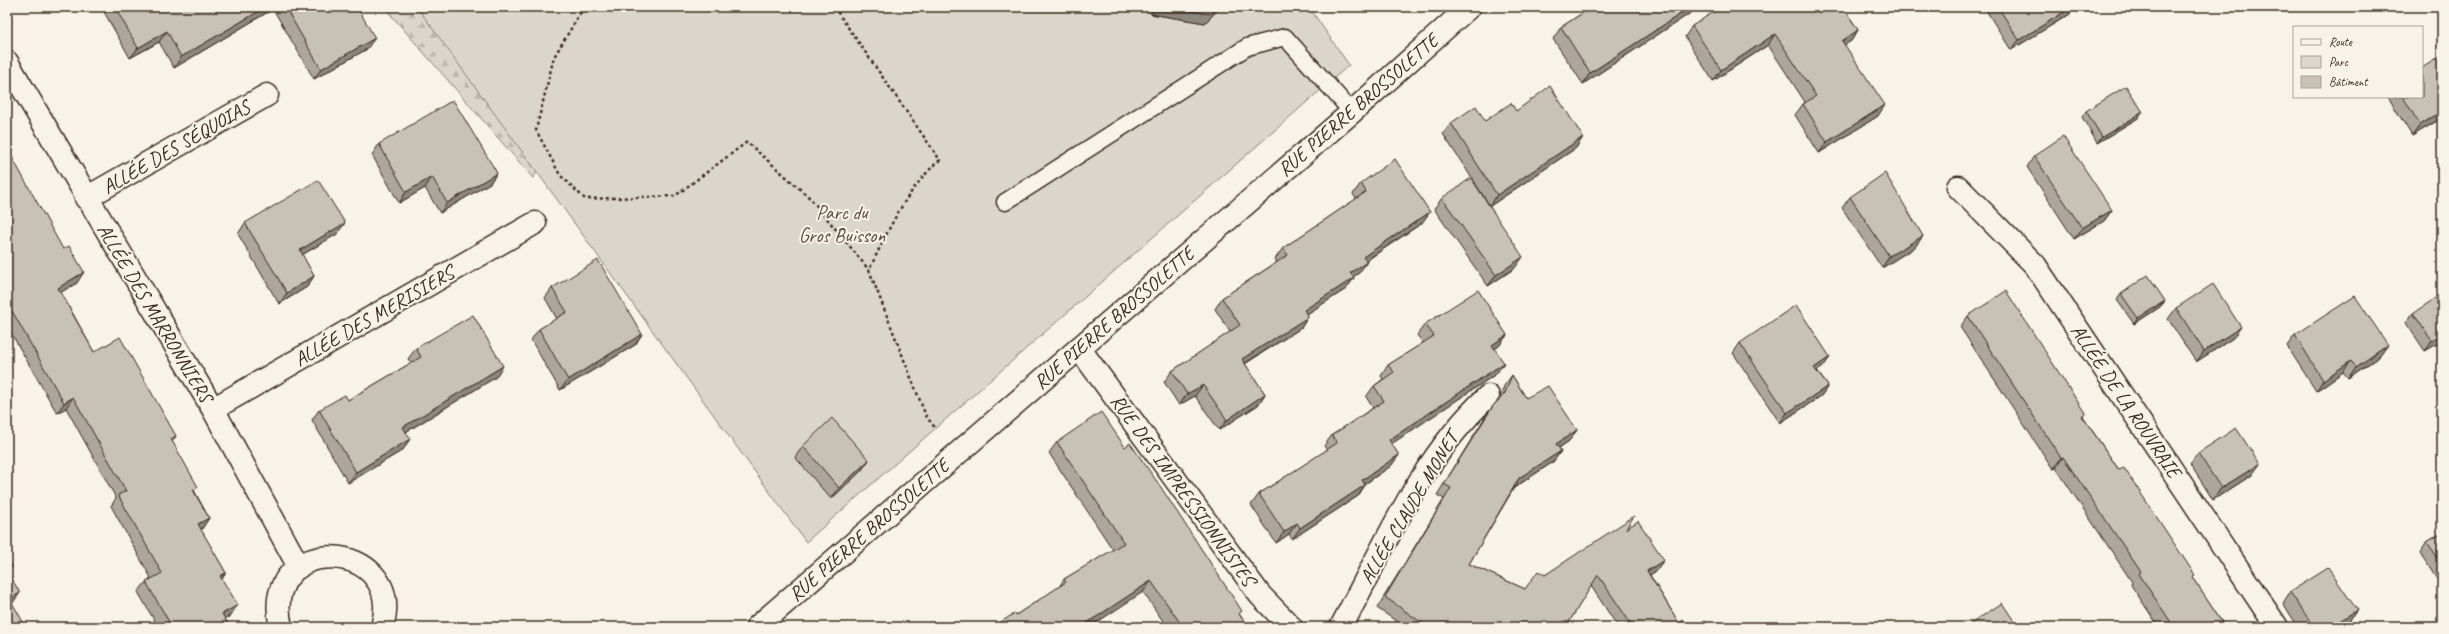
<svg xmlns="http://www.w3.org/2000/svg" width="2449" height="634" viewBox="0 0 2449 634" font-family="Caveat,sans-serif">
<defs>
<pattern id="forest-firs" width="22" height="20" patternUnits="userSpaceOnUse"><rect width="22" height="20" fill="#dbd6cb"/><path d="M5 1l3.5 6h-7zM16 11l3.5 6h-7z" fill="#bdb8ae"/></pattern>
</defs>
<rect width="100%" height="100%" fill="#f7f3e8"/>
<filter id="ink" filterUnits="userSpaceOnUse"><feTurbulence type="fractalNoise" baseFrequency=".025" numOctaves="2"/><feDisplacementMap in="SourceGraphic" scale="8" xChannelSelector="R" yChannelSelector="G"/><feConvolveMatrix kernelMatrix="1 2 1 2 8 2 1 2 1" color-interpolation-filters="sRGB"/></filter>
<g filter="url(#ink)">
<path fill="url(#forest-firs)" stroke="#8b8074" d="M384,7H506L580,112L533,178Z"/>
<path fill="#dbd6cb" stroke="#8b8074" d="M417,7H1309L1349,65L806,542Z"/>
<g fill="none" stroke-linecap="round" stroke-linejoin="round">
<g stroke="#3b2a1e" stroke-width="19">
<path id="lane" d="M1005,202L1247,47L1285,37L1352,112"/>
</g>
<g stroke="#3b2a1e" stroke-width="25">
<path id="street" d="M7,62L213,409L299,567
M1958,187L2035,265L2277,627
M86,198L267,95
M1079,348L1260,595L1291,627
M213,409L535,223
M281,627C258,530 408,538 382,627
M1341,627C1384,547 1421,458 1488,396"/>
</g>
<g stroke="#3b2a1e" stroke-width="25">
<path id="secondary" d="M757,627L1352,112L1469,7"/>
</g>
<path stroke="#3b2a1e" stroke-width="2.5" stroke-dasharray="3 3" stroke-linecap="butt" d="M584,7L554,57L536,130L560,175L585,199L675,196L747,142L811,199L869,270L926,416L936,429
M834,7L940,160C906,189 888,231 869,270"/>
<use href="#lane" stroke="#f7f3e8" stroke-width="16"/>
<use href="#street" stroke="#f7f3e8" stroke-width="22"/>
<use href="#secondary" stroke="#f7f3e8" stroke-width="22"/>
</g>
<path fill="#aca69d" stroke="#3b2a1e" d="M105,7H357L367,49L314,79L273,9L174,68L159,42L130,58L103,10Z
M1147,7H1221L1205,23L1151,14Z
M1592,7H1696L1692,12L1583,84L1553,39L1561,27Z
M1984,7H2075L2070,14L2011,50Z
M1844,8L1858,30L1851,41L1844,45L1878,116L1819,153L1795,115L1803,104L1805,102L1768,45L1713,81L1685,37L1692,26Z
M2442,57V118L2412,136L2388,97H2422Z
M1516,111L1583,137L1576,148L1490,206L1443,134L1451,123L1485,121Z
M2086,111L2138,118L2097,143L2082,117Z
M7,138L12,148L9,153L77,283L61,292L94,352L176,436L172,441L195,492L209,518L201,530L226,573L222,579L230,616L225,619L230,627H158L138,592L146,582L151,578L111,506L116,498L66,408L57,413L7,326Z
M379,144L497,173L490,183L440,213L425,188L399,203L372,155Z
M2034,156L2112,210L2104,221L2074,239L2027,167Z
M1361,183L1422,223L1366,261L1359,273L1353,277L1354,278L1346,289L1307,314L1308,317L1301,328L1245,364L1265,394L1258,405L1219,430L1195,396L1179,405L1164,382L1172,371L1230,332L1215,309L1222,298L1277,262L1275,259L1283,248L1356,199L1353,194Z
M1850,197L1923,236L1915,247L1882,268L1842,208Z
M1442,198L1515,268L1488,286L1434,209Z
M245,223L337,234L302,255L314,276L307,287L279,304L238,234Z
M552,288L642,334L635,345L560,390L531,340L539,329L557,319L545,298Z
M2121,294L2165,301L2160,307L2134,324L2117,300Z
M2176,308L2233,338L2196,362L2168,319Z
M2413,313L2442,341L2425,351L2406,323Z
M1968,316L2085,413L2083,417L2193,579L2225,627H2159L2131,585L2132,582L2056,468L2053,469L1960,327Z
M1425,324L1507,335L1499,346L1495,349L1496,374L1391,444L1399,455L1391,466L1365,484V485L1358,496L1292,539L1289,534L1276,543L1251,505L1259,494L1327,450L1324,446L1332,435L1373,408L1366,397L1374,386L1383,379L1381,376L1388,365L1423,343L1417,335Z
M2295,335L2380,356L2348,378L2343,372L2316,391L2287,346Z
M1740,343L1830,357L1823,367L1817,371L1828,386L1821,396L1780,423L1733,353Z
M416,348L496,377L406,432L403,450L348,483L312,420L319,410L348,400L411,363L408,359Z
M1512,375L1526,398L1577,430L1569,441L1559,448L1561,451L1553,462L1514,488L1469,564L1525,589L1545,575L1626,529L1656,571L1650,575L1679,623L1687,627H1618L1591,586L1566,627H1405L1377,608L1444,499L1437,495L1485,417L1493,406L1499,399L1504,386Z
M1057,442L1240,615L1248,627H1167L1143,592L993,627L1016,615L1059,587L1064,579L1113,550L1049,453Z
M803,446L869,460L861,471L831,499L795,457Z
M2198,453L2252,475L2213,500L2190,464Z
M2442,533V587L2420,553L2427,542Z
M2290,592L2357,610L2349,621L2340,627H2298L2283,603Z"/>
<path fill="#8c877f" stroke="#3b2a1e" d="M266,7H274L273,9L174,68L181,57Z
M1156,7H1221L1205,23L1151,14Z
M1691,7H1696L1692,12L1583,84L1590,73Z
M2072,7H2075L2070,14L2011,50L2019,40Z
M1858,30L1851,41L1834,52L1842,41Z
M167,31L159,42L130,58L138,48Z
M1775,34L1768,45L1713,81L1721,70Z
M375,38L367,49L314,79L321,69Z
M1885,105L1878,116L1819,153L1827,142Z
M2442,111V118L2412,136L2420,125Z
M2143,112L2138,118L2097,143L2102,137Z
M1583,137L1576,148L1490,206L1497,195Z
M497,173L490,183L440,213L447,203Z
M432,177L425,188L399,203L406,192Z
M2112,210L2104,221L2074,239L2082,228Z
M1430,212L1422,223L1356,267L1363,257Z
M345,223L337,234L292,261L300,250Z
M1923,236L1915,247L1882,268L1889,256Z
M1523,257L1515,268L1488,286L1496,275Z
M1367,262L1359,273L1342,284L1350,273Z
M84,272L77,283L51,298L58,288Z
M314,276L307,287L279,304L287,293Z
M1354,278L1346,289L1296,321L1304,310Z
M2165,301L2160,307L2134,324L2138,318Z
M1308,317L1301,328L1234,370L1242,359Z
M2241,327L2233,338L2196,362L2204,351Z
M642,334L635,345L560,390L568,380Z
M1507,335L1499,346L1485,356L1492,345Z
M2442,335V341L2425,351L2432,341Z
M2388,345L2380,356L2348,378L2356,367Z
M1830,357L1823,367L1807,378L1814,368Z
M2351,361L2343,372L2316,391L2323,380Z
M1504,363L1496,374L1381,451L1389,440Z
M503,366L496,377L396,438L403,427Z
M1203,385L1195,396L1179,405L1187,394Z
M1828,386L1821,396L1780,423L1787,413Z
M1265,394L1258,405L1219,430L1227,420Z
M73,397L66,408L57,413L64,403Z
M1577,430L1569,441L1548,455L1556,444Z
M176,436L169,446L171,439Z
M410,439L403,450L348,483L356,472Z
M1561,451L1553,462L1512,489L1519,478Z
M1399,455L1391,466L1354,491L1362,480Z
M2063,457L2056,468L2053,469L2061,458Z
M869,460L861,471L831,499L839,488Z
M2260,464L2252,475L2213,500L2221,488Z
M1365,485L1358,496L1292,539L1300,528Z
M209,518L202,529L190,535L198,524Z
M1297,523L1289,534L1276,543L1284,532Z
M1664,560L1656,571L1640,582L1647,571Z
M226,573L218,584L220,576Z
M1151,581L1143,592L1090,627H1081Z
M20,593L12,604L10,599Z
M238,605L230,616L215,625L222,614Z
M2357,610L2349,621L2340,627H2330Z"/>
<path fill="#c8c1b6" stroke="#3b2a1e" d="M115,7H266L181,57L167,31L138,48Z
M285,7H357L375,38L321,69Z
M1165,7H1218L1211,14Z
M1592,7H1691L1590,73L1561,27Z
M1721,7H1843L1858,30L1842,41L1885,105L1827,142L1803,104L1816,96L1775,34L1721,70L1692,26Z
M1998,7H2072L2019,40Z
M2441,56L2442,57V111L2420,125L2403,97H2422V68Z
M1550,86L1583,137L1497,195L1451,123L1476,106L1485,121L1511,103L1516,111Z
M2126,86L2143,112L2102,137L2086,111Z
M453,100L497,173L447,203L432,177L406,192L379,144Z
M2063,136L2112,210L2082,228L2034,156Z
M7,138L12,148L8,150L63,249L69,246L84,272L58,288L94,352L120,337L176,436L171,439L198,487L193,490L209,518L198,524L226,573L220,576L238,605L222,614L230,627H172L146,582L162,573L118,495L126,491L73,397L64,403L7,302Z
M1395,159L1430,212L1363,257L1367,262L1350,273L1354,278L1304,310L1308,317L1242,359L1265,394L1227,420L1203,385L1187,394L1172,371L1240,325L1222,298L1288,255L1283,248L1366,192L1361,183Z
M1885,173L1923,236L1889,256L1850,197Z
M1471,178L1523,257L1496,275L1442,198Z
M318,180L345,223L300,250L314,276L287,293L245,223Z
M598,260L642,334L568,380L539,329L567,312L552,288Z
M2148,275L2165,301L2138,318L2121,294Z
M2213,284L2241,327L2204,351L2176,308Z
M1478,290L1507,335L1492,345L1504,363L1389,440L1399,455L1362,480L1365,485L1300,528L1297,523L1284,532L1259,494L1337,443L1332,435L1384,401L1374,386L1394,372L1388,365L1434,336L1425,324Z
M2006,291L2085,413L2082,416L2119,470L2124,468L2195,575L2192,577L2225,627H2174L2139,574L2141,572L2063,457L2061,458L1968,316Z
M2442,294V335L2432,341L2413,313Z
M2355,296L2388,345L2356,367L2351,361L2323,380L2295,335Z
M1796,305L1830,357L1814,368L1828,386L1787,413L1740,343Z
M473,315L503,366L403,427L410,439L356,472L319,410L345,395L348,400L421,357L416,348Z
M1512,375L1526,398L1548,386L1577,430L1556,444L1561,451L1519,478L1469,564L1525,589L1538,571L1545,575L1634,516L1626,529L1638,521L1664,560L1647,571L1679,623L1683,620L1687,627H1633L1598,575L1566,627H1428L1385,597L1451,488L1444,484L1493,406L1505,393Z
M1101,412L1125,447L1130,443L1160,486L1242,611L1239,614L1248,627H1183L1151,581L1081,627H993L1015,613L1016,615L1066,582L1064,579L1124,543L1057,442Z
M832,418L869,460L839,488L803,446Z
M2236,428L2260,464L2221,488L2198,453Z
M2442,533V564L2427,542Z
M7,558L12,567L7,571L20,593L10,599L26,627H7Z
M2328,568L2357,610L2330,627H2314L2290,592Z
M2002,603L2018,627H1966Z
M1705,620L1709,627H1694Z"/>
</g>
<g text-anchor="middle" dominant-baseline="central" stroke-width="4" stroke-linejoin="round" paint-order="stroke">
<g font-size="20" fill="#3b2a1e" stroke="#f7f3e8">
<text transform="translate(1358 105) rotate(-41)">RUE PIERRE BROSSOLETTE</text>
<text transform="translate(176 147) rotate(-30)">ALLÉE DES SÉQUOIAS</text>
<text transform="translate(155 313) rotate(59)">ALLÉE DES MARRONNIERS</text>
<text transform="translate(374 316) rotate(-30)">ALLÉE DES MERISIERS</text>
<text transform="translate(1114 318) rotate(-41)">RUE PIERRE BROSSOLETTE</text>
<text transform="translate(2126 401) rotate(56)">ALLÉE DE LA ROUVRAIE</text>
<text transform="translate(1183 490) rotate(54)">RUE DES IMPRESSIONNISTES</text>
<text transform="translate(1409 508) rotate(-59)">ALLÉE CLAUDE MONET</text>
<text transform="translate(869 530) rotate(-41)">RUE PIERRE BROSSOLETTE</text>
</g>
<g font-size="20" fill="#5b4c41" stroke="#f7f3e8">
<text x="842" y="212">Parc du<tspan x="842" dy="23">Gros Buisson</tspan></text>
</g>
</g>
<rect width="2449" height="634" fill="none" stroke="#f7f3e8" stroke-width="24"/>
<rect x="12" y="12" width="2425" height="610" fill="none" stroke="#3b2a1e" stroke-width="1.5" filter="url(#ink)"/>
<rect x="2293" y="26" width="130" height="72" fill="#f7f3e8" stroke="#aca397"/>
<rect x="2301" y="39" width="20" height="6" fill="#f7f3e8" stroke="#aca397"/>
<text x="2329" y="46" font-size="12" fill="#3b2a1e">Route</text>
<rect x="2301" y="56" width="20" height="12" fill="#dbd6cb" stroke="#aca397"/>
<text x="2329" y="66" font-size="12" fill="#3b2a1e">Parc</text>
<rect x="2301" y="76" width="20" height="12" fill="#c8c1b6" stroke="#aca397"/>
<text x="2329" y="86" font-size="12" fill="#3b2a1e">Bâtiment</text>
</svg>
